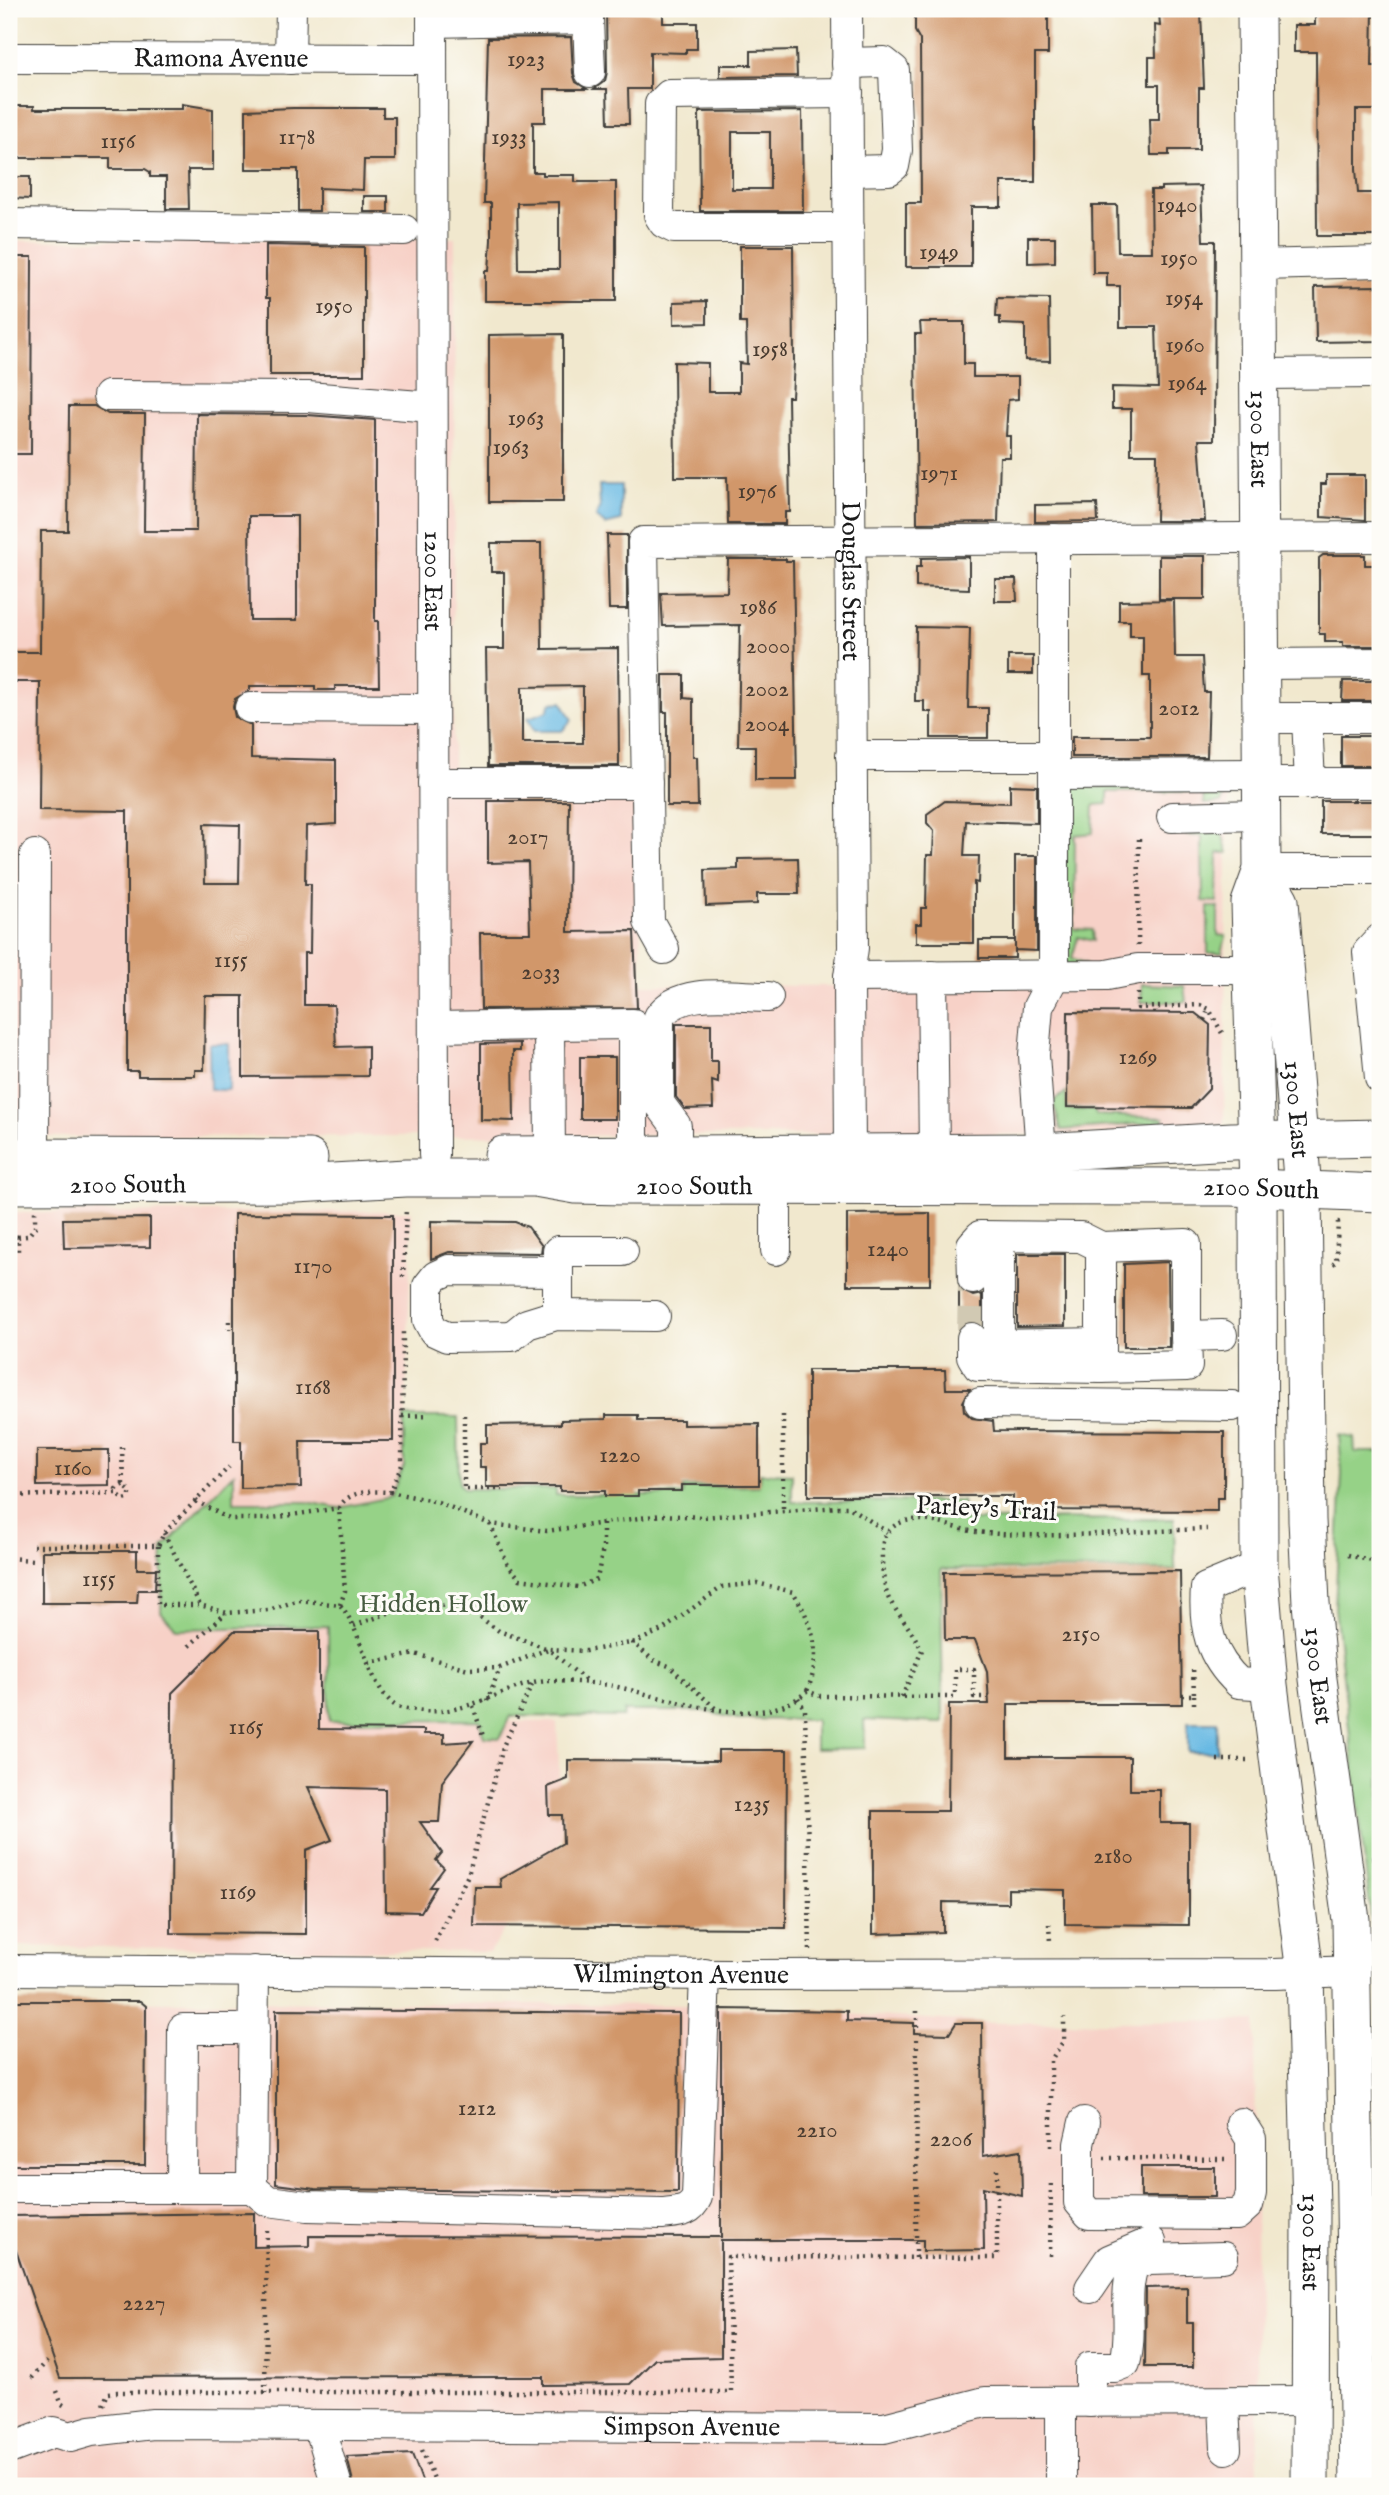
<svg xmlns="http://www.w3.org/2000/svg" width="1389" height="2495" viewBox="0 0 1389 2495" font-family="'IM FELL English',serif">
<rect width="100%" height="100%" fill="#fdfcf7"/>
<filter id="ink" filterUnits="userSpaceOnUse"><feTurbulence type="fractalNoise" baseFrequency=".0143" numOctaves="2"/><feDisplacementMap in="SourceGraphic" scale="14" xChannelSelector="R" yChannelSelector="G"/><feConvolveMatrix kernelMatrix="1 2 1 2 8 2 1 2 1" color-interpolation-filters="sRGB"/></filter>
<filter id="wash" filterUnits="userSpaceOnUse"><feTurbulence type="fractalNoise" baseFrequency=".00686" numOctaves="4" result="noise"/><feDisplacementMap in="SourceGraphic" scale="28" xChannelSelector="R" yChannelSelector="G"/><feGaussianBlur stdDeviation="1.57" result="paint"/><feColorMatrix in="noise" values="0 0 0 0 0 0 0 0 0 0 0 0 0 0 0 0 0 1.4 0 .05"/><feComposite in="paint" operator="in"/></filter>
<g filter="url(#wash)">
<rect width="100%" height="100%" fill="#f1e8ce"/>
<path fill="#f7d1c7" d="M455,238L453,789L639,790L641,985L1055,987L1058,774L1228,773L1224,1124L1112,1134L9,1137V241Z
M412,1211L404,1466L391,1497L339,1508L307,1502H234V1474L163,1548L161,1612L176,1629L328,1626L329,1721L557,1722L562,1838L490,1952L9,1946V1213Z
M9,2001L689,2005L994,2023L1255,2021L1258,2486H9Z"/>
<path fill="#96d287" stroke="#597752" stroke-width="2" d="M1065,787L1227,788L1221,803L1204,804L1203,792H1108V804L1094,805L1093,833L1075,835L1074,929L1092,930L1093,941L1078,937L1072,958L1087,964H1063Z
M1187,829L1221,830L1228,853H1218L1217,902L1203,901L1202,836L1186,835Z
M1208,907H1218V935L1226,936L1222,953H1208Z
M1142,984L1184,986L1186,1002H1141Z
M1066,1092L1067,1109L1093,1110L1097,1115L1164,1118V1122L1061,1130L1053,1102Z
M404,1417H458L459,1483L464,1489H556V1495H683V1487L759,1486L760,1473L792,1474V1502L963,1501V1520L1174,1519L1175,1570L941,1569L943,1723L864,1720L865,1748L815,1749V1720L738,1719L703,1711H624L623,1717L510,1716L500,1738L484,1737L479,1720L329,1721L328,1626L176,1629L161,1612L163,1548L234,1473V1502H307L339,1508L391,1497L404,1466Z
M1339,1435L1354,1438L1355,1452H1380V1994L1335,1608L1342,1473Z"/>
<path fill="#68b9e3" stroke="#426a80" stroke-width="2" d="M599,485H621V521L605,525L596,517L600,507Z
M562,702L572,720L562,731H534L528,718L548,711L551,703Z
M209,1044H229V1090H210Z
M1188,1722H1217V1752H1188Z"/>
<g id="blocks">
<path fill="#d1976b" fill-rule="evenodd" d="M606,9L663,13V23H697V49H686V53L650,52V89H628L629,124H608L607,89H594L605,81L607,72Z
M915,9H1048V54H1035V182H1001V207H971V267H906V203H921L920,40L915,31Z
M1315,9H1373L1372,66H1380V110H1356V169L1358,193H1380V236H1317L1316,52H1294V25H1315Z
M1159,12H1201L1204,88H1199V150H1169V155H1151L1150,119H1159V85H1149V57H1156L1155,25L1160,26Z
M571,37L573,73L576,82L587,89H545V122H533V172H543V175H575V182H616V301H485V271H489L491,240V203H484L488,38ZM559,202V269H518L517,203Z
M796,50L797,76L720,77V65H751V51Z
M182,104L213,109V170H188L189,209H166V177H150V172L145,169H110V158H15L14,106H34V109H182Z
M293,108H383V117H395V160H364L363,190L319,188V211H298V169H246V110Z
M802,111L803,211H700L699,112ZM732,132H770V189H732Z
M9,177H30V199L9,198Z
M1201,186L1203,241H1215L1214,440H1199L1205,521H1156L1157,454H1131V409H1112V387L1158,388L1156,327H1120V286H1107V273H1093L1092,205H1117L1118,252H1152L1151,190H1161V187Z
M364,196H388V212H364Z
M1028,237H1055V262L1028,263Z
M266,245L364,247V375H270V298H266Z
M740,246H793L794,363L792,397H788L790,512H785V524H728L727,477H675L674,362L708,363V392H739V363L747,364L746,323H740Z
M9,257H32L31,454H9Z
M1380,286V341L1316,342L1315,287Z
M997,298L1049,299L1050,361L1025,360V325L1000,324V317H996Z
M707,301V323L674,324V302Z
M920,322H964V364H973V377H1018V399L1008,400L1006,436H1010V457H1000L998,522L917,523L915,334H921Z
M563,334V502H489V335Z
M69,406H94L108,414H145L144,531H196L197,414L307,415L375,420V621H378L379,686H335V690H315V686H250V690L235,699L233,707L235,717L251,725V758L336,760V824L306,826L305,884H311L310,953H304V1005H334L336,1047L368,1046V1076L243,1077V996H205L204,1070H195V1076H138V1071H127V811L39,810L40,682H9V652H40L41,531H68ZM249,516H297V620H250ZM204,824L240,825L239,883H205Z
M1326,475H1365V520L1321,517V484H1326Z
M1097,504L1098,521L1035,522V505Z
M607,535H627V609H609Z
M491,543H541L542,649L618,648L619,766H488L486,649H504V572H491ZM583,686V743H522V687Z
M1323,555H1365V565H1380V646H1343V642H1325V634H1319V558Z
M1159,556H1205V599H1159Z
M969,557V589L916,587V567H921V558Z
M728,559H786V561H793L797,780H755V746H738L740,625L663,626L661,593L727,592Z
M995,579H1016L1017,601H995Z
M1174,600L1175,657H1202L1204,692H1209L1207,757H1072V737H1150V676H1143V636H1130V621H1119V601Z
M916,627L970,628L968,708H988V738H931V712H924V701H915Z
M1008,656H1033V674H1008Z
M663,675H684V698L693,699V757H697L698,806H667V712H663Z
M1380,681V701H1342L1343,681Z
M1380,736V766H1341V736Z
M1010,785L1037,786V823L966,821L964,856H979L978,883L974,882V943H916V924H921V908H926L927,855H933L934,831L927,823V814L945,801L1010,803Z
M488,801H569L568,932L634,931L637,1008L481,1009L480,933H530L528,862L488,863Z
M1380,801V834H1321V801Z
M1015,856H1037V951L1015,950Z
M798,858L799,894H757V904L706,906L705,870L738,869V859Z
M979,940H1015V958H979Z
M1068,1012L1195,1013L1210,1025L1209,1089L1191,1108L1067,1107Z
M676,1024H711V1061H718V1083L712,1081L713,1108L685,1109L676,1097Z
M520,1043V1051H513L514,1121L481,1120V1044Z
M580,1057H615V1119H580Z
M930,1213V1285H847V1214Z
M234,1214L393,1215V1441H300L301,1487L241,1488V1441H234Z
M150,1218V1247L64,1248L63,1219Z
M431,1221L515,1222L528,1227L542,1246L541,1253L449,1252L431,1259Z
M1017,1254H1065V1326L1017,1327Z
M1168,1262L1169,1347H1124V1264Z
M959,1289L973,1296L982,1294V1323L971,1321L959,1327Z
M808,1370H945L946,1389H970L963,1402L964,1411L972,1418L993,1421L994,1431L1224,1432V1498H1217V1511L1013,1510V1496H808Z
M606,1415H638V1420H683V1425L759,1424V1485H682V1491H638V1496H605V1491H560V1487H486V1467H480V1443H487V1425L561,1424V1420L606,1419Z
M37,1450H109V1485L37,1486Z
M42,1551H137V1569H156L155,1590H138L137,1603H42Z
M1180,1571L1182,1704H1008V1757H1130V1790H1160V1823H1189V1925L1065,1924V1890L1008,1889V1903L943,1902V1932L873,1934V1811H948L949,1704H989L987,1671L975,1640H945L944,1572Z
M234,1631H319V1729L424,1730V1734H444V1743L473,1741L442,1782L439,1822H420L442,1853L436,1860L444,1868L430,1887H436L421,1912L386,1911L385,1789L308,1787L332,1840L306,1850V1934L171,1933L172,1693Z
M718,1750H787L786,1928L474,1926L475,1887H501L500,1879L563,1843L562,1815H549L548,1787L568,1779V1760L718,1761Z
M9,2001H140L146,2006L145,2165H9Z
M721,2009L847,2011V2021L914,2023V2033L949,2034L956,2023H982L983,2156L1021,2150L1022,2196L983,2187L984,2250L923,2251V2240H721V2357L655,2359L630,2384L543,2385V2377L60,2378L9,2230V2216L254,2213V2247L309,2246V2236L721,2237Z
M276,2010L679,2013L678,2192L315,2189L276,2184Z
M1141,2167H1215V2197H1141Z
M1187,2287V2323H1193V2367H1145L1146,2288Z
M412,2454L424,2486H354L347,2457Z"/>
</g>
</g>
<g filter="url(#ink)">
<use href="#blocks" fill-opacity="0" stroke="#3c3b37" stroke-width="2"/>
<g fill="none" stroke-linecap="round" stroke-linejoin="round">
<path stroke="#d1c9b3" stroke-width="30" stroke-dasharray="30 15" stroke-linecap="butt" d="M972,1338L973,1279"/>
<g stroke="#3c3b37" stroke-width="32">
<g id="minor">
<path id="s1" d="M432,9L434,1155"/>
<path id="s2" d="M847,9L853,948L849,977L850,1153"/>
<path d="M588,19L590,72"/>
<path d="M432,22L588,19V9"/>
<path id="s3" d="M9,58L432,59"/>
<path d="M290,59L291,9"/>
<path d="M847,63L884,62L894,70L897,150L894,166L889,170L848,171"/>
<path d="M848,93L669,95L660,104L659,215L664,223L674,228H849"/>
<path d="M9,224L404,230"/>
<path d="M1257,265L1380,262"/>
<path d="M1258,374L1380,373"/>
<path d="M108,396L308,397L432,407"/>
<path d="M1260,664L1380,663"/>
<path d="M250,708L433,709"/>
<path d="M1261,718H1380"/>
<path d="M1307,718L1310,784"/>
<path d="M851,756H1054"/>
<path d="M1054,775L1261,774"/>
<path d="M433,783H647"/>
<path d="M1261,783H1380"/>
<path d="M1172,817L1261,815"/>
<path d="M1262,870H1380"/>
<path d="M664,949L649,922L643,542L1380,537"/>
<path d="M932,976L934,1153"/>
<path d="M849,977L1107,975L1138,969H1253"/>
<path d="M549,1025L633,1024V1155"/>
<path d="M434,1027L549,1025L550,1155"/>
<path d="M1380,1078L1368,952L1380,939"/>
<path d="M1041,1152L1034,1055L1038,1007L1054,976V539"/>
<path d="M676,1155V1126L659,1103V1017C680,986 734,997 768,997"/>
<path d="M34,1157L35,855"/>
<path d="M776,1186V1250"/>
<path d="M999,1237V1345L1101,1343"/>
<path d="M1101,1247L1186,1244V1336"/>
<path d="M558,1271L449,1270L436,1276L428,1286V1320L434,1331L447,1337L512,1336L527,1324L556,1315L655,1316"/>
<path d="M973,1279L972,1245L980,1236L1081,1237L1101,1247V1368L1187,1366L1186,1336L1222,1335"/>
<path d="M558,1315V1251H623"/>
<path d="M972,1338V1356L978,1366L1101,1368"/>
<path d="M980,1403L1232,1406"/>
<path d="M1259,1566L1206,1588C1203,1627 1210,1656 1239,1683L1269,1685"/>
<path id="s4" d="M9,1970L726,1975L1275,1974L1352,1971"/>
<path d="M1084,2122L1079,2144V2202L1089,2214L1237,2215L1248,2205L1251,2193V2139L1241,2123"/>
<path d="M9,2188H252L254,1971"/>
<path d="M182,2188L183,2029H254"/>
<path d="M252,2188L268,2201L307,2206L662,2214C678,2212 690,2213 697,2197L705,1974"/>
<path d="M1090,2288L1109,2260L1151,2242"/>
<path d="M1061,2402V2486"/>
<path d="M1090,2402V2367H1115L1125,2363C1134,2330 1122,2295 1134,2264L1149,2259L1223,2257"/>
<path d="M1224,2403L1226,2449"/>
<path d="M319,2425L337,2486"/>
<path id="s5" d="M9,2449L54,2432L70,2437L91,2431L153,2424L884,2428L985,2402L1309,2401"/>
</g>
</g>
<g stroke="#3c3b37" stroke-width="39">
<g id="major">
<path id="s6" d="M1256,9L1262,870L1250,903L1258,1188L1259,1566L1269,1685L1305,1973L1311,2209L1310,2486"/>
<path id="s7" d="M1262,870L1280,901L1303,1191L1307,1520L1311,1603L1318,1679L1351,1920L1359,2486"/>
<path d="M503,1155L1041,1152L1232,1141L1380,1138"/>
<path d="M9,1157L309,1158"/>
<path id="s8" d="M9,1185L296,1184L406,1178H535L576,1185L623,1186L1231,1187L1380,1193"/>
</g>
</g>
<path stroke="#3c3b37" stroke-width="4.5" stroke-dasharray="2 5" stroke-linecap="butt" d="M1138,946L1139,838
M1138,993V1008L1200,1005L1209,1009L1223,1035
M1204,1020L1208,1010
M9,1235L18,1237V1252
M18,1237L28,1236L35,1227V1211
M1333,1264L1336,1262L1338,1222H1335
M403,1277L406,1209
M229,1321V1329
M464,1415V1489H503
M783,1415V1509
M402,1416L430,1415
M122,1447L123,1485
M390,1492L438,1502L490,1524L547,1531L661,1515L702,1517L839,1507H849L887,1532
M9,1496L116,1493L123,1500L128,1499L131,1492L123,1485L116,1489V1493
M196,1501L229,1519H265L339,1508
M490,1524L508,1565L520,1579L578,1587L597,1579L603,1548V1524
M164,1533L200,1605
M33,1546H158L164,1533L229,1467
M158,1546V1605H200L227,1613L269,1610L299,1600L340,1605C363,1631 368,1687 396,1706C401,1709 410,1709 416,1710C470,1719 510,1679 555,1681C574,1682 594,1682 613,1686C668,1697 760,1735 807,1691L820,1696L955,1697V1669H974V1697H988
M1348,1555L1380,1563
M9,1558L32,1560
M340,1605L345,1591L339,1508C348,1490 372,1491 390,1492L402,1465L403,1328
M354,1626L396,1610L426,1604L467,1608L499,1631L548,1649L586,1651L636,1642L664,1629L722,1587L757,1583L793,1592C813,1623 823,1655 807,1691
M632,1642L653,1660L669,1666L715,1708
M189,1646L226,1613
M369,1663L415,1654L468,1669L500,1668
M1182,1695H1194L1193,1667
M1194,1695V1704
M902,1697L922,1650C913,1632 901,1618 890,1601C883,1590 878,1544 886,1534C908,1505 950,1529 977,1532C1049,1540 1133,1531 1207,1529
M798,1698L805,1710L810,1952
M487,1701L500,1668L548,1649L589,1683
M473,1706L484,1739
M1217,1760H1247
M1372,1858L1375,1859L1380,1896
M1049,1924L1050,1942
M435,1941L468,1875L504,1744L532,1685
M1051,2147V2060L1064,2040V2017
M1104,2158L1228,2159
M1050,2256L1051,2180
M916,2258L917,2008
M32,2378L47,2361
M57,2391L62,2404L67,2407
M265,2393L267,2226
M103,2405L108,2393L117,2392H731L728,2257L997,2258V2167
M422,2450L437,2486"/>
<use href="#minor" stroke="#fff" stroke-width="30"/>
<use href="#major" stroke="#fff" stroke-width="37"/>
</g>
</g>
<g text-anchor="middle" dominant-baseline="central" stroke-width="6" stroke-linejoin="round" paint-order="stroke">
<g font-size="23" fill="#493b30">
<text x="526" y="59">1923</text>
<text x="297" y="137">1178</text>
<text x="509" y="137">1933</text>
<text x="118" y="141">1156</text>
<text x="1177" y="205">1940</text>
<text x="939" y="252">1949</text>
<text x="1179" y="258">1950</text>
<text x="1184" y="298">1954</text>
<text x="334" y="306">1950</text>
<text x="1185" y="345">1960</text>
<text x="770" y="349">1958</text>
<text x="1187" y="383">1964</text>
<text x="526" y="418">1963</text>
<text x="511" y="447">1963</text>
<text x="939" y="473">1971</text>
<text x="757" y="491">1976</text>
<text x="758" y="607">1986</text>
<text x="768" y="646">2000</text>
<text x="767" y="689">2002</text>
<text x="1179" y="708">2012</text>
<text x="767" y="724">2004</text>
<text x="528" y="837">2017</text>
<text x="231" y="960">1155</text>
<text x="541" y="972">2033</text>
<text x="1138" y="1057">1269</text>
<text x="888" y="1249">1240</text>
<text x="313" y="1266">1170</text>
<text x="313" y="1387">1168</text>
<text x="620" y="1455">1220</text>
<text x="73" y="1468">1160</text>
<text x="99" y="1579">1155</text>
<text x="1081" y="1634">2150</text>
<text x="246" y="1727">1165</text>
<text x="752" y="1804">1235</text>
<text x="1113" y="1856">2180</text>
<text x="238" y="1892">1169</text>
<text x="477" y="2108">1212</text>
<text x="817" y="2130">2210</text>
<text x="951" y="2139">2206</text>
<text x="144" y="2303">2227</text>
</g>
<g font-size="26" fill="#1c1c1c" stroke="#fdfcf7">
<text stroke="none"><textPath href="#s3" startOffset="212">Ramona Avenue</textPath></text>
<text stroke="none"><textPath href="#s6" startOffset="430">1300 East</textPath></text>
<text stroke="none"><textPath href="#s2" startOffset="572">Douglas Street</textPath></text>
<text stroke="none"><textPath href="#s1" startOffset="572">1200 East</textPath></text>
<text stroke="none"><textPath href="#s7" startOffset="245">1300 East</textPath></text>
<text stroke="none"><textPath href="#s8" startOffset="119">2100 South</textPath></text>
<text stroke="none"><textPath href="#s8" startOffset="686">2100 South</textPath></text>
<text stroke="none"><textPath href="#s8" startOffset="1253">2100 South</textPath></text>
<text transform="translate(986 1509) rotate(3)">Parley's Trail</text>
<text stroke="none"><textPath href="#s7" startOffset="812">1300 East</textPath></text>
<text stroke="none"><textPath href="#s4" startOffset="672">Wilmington Avenue</textPath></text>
<text stroke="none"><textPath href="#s6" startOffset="2238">1300 East</textPath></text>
<text stroke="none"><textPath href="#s5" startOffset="688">Simpson Avenue</textPath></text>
</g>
<g font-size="26" fill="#475c41" stroke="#fdfcf7">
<text x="443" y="1604">Hidden Hollow</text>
</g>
</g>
<rect width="1389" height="2495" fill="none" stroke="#fdfcf7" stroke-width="35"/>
</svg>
